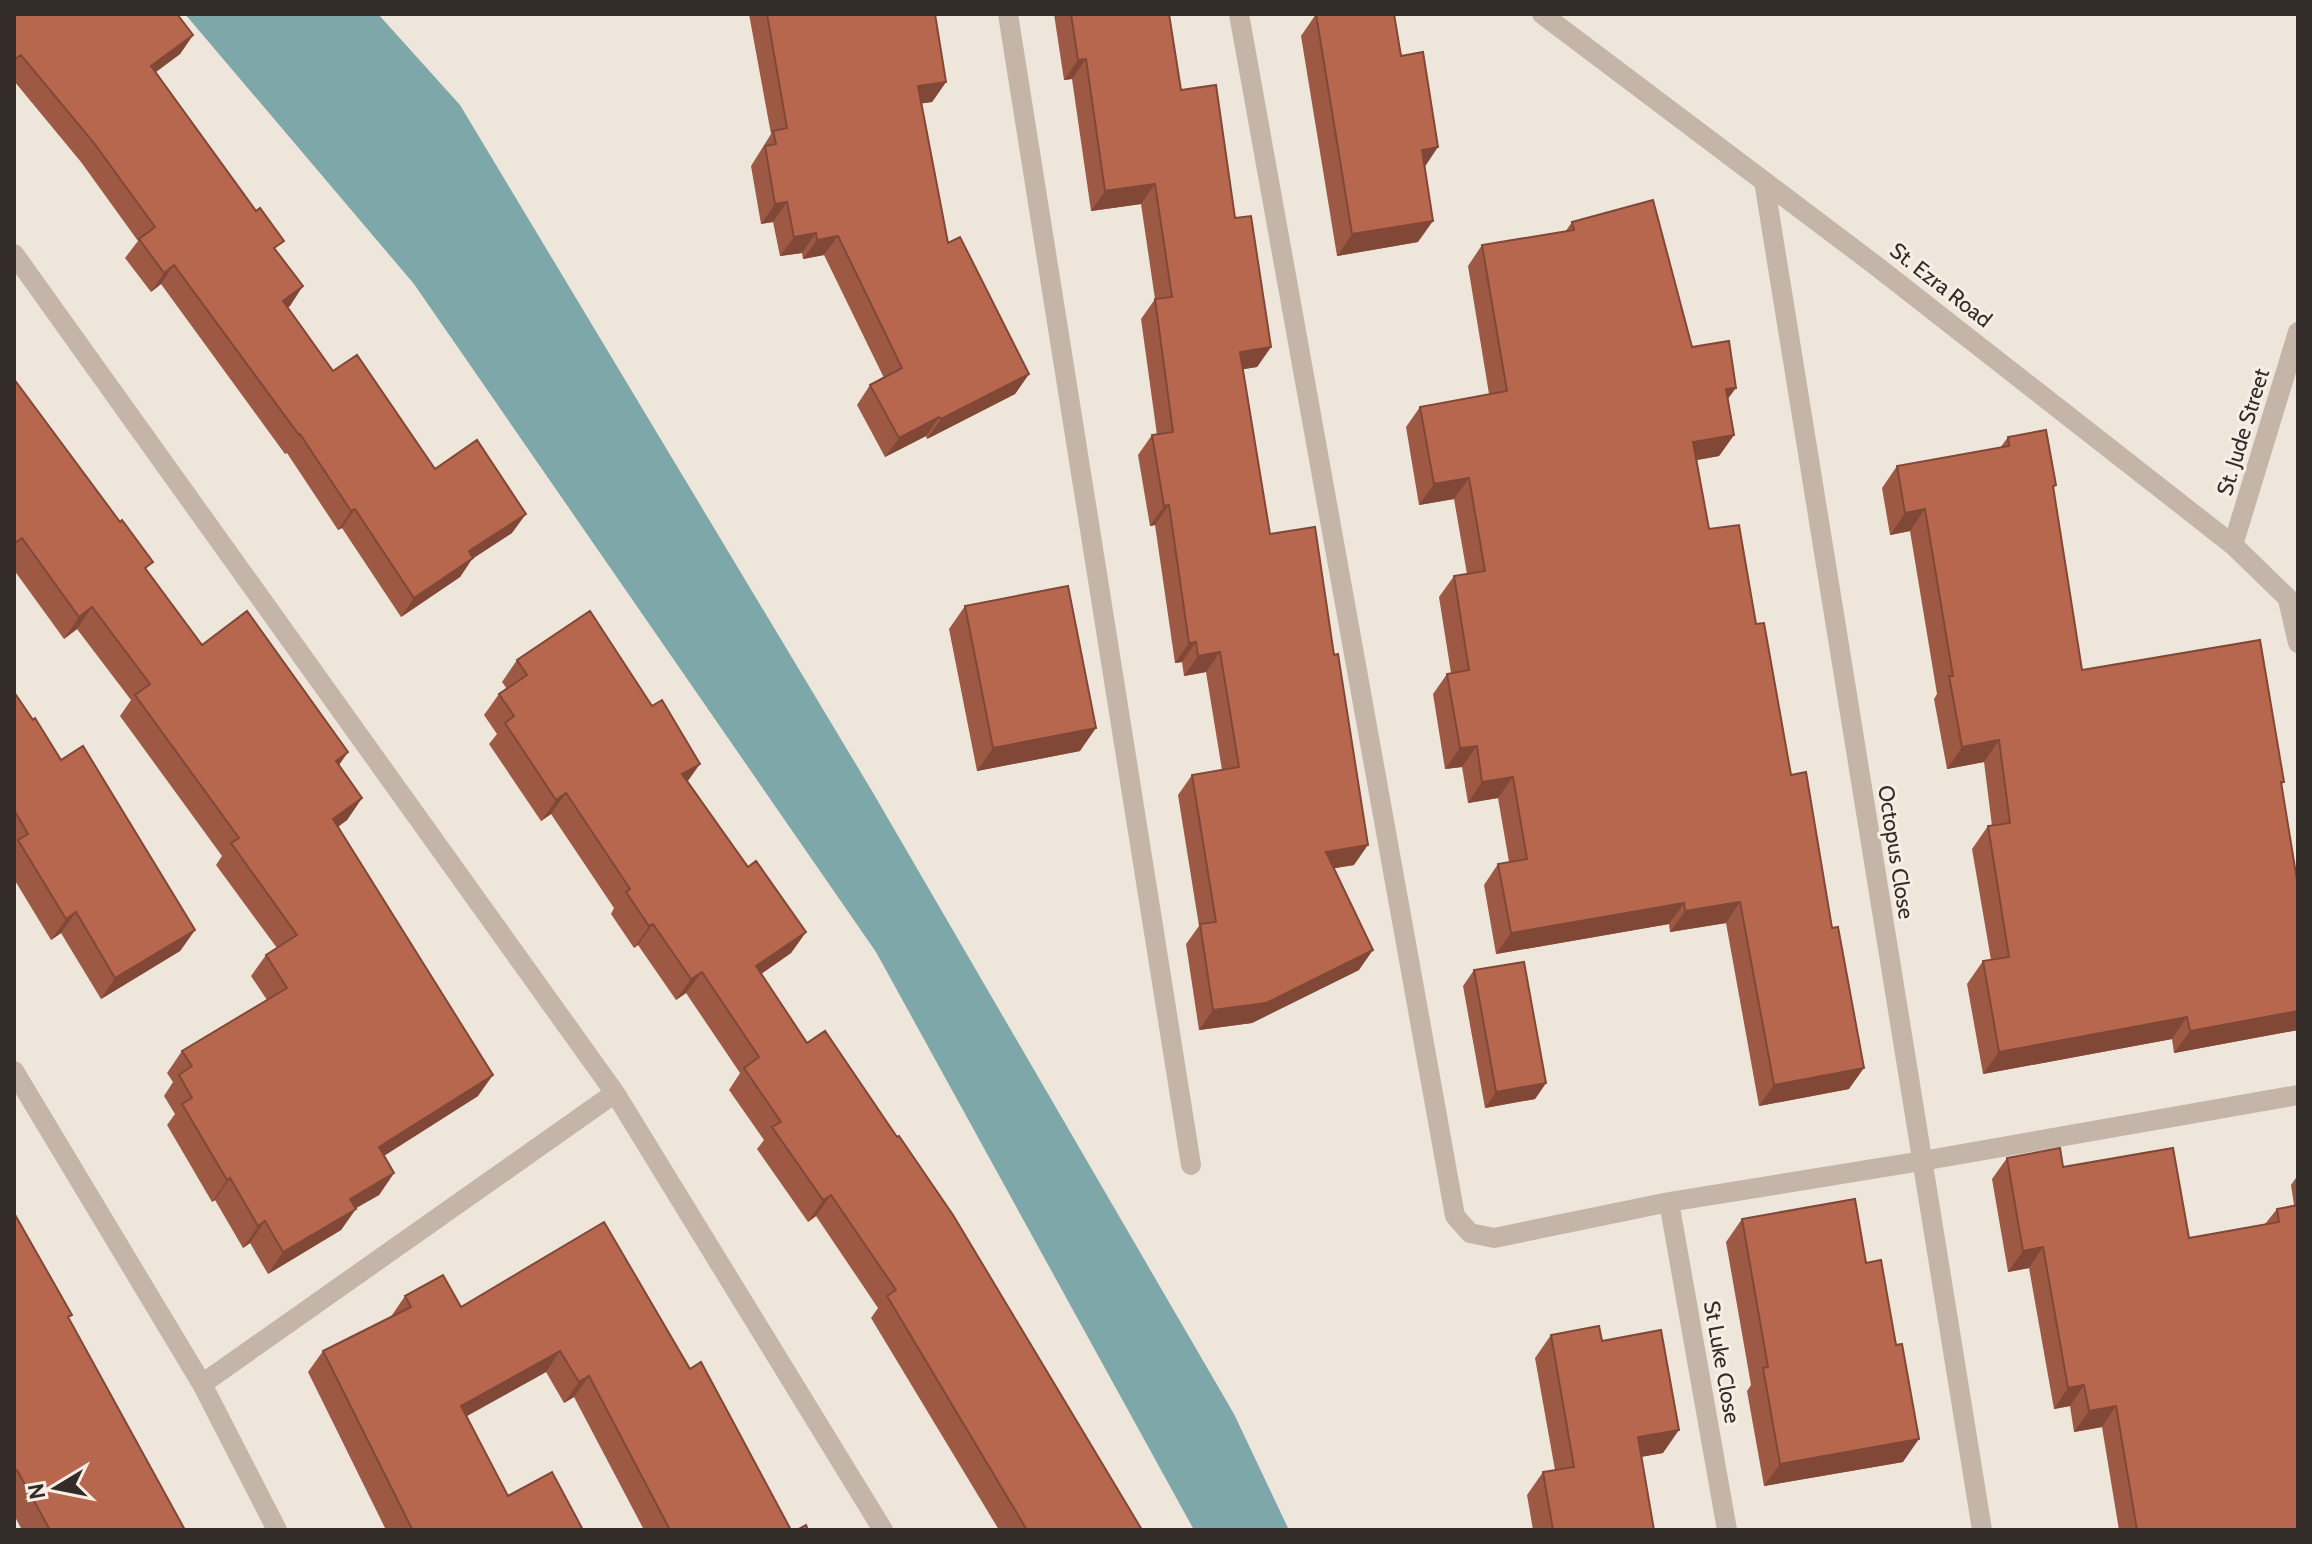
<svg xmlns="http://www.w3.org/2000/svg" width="2312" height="1544" viewBox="0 0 2312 1544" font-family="Cabin,sans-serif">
<rect width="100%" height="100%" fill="#eee5db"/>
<path fill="#7da7a8" d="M185,14H378L460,105L872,791L1234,1414L1289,1530H1194L876,952L414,284Z"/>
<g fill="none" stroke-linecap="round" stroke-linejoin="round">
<path stroke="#c5b5a8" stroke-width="20" d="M1008,14L1191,1165
M1239,14L1455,1216L1470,1233L1494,1238L1669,1202L1922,1161L2298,1095
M1542,14L1875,265L2233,545L2298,608
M1764,181L1982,1530
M14,254L615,1093L883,1530
M2233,545L2298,332
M2288,600L2298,643
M14,1071L202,1384L277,1530
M1669,1202L1727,1530
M202,1384L615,1093"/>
</g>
<path fill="#9e5944" d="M14,14L193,35L180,54L156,72L277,251L303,286L287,307L333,371L435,469L512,533L472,559L460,577L401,617L342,528L338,530L287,453L285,454L161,284L151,292L125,258L138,241L81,162L14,81Z
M749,14H935L946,82L932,102L921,103L948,243L1029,374L1015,394L927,439L926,436L885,457L857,405L870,385L884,378L824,255L803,259L802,253L780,256L773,222L761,224L751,166L771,134Z
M1054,14H1169L1181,90L1235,218L1271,347L1257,367L1243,369L1270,534L1354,865L1334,868L1359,970L1252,1023L1199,1030L1186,944L1199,926L1178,795L1192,775L1222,770L1206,672L1184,676L1182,662L1175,663L1155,525L1150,526L1138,455L1152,435H1157L1141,319L1155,299L1141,204L1091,211L1072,79L1064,80Z
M1316,14L1401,56L1424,167L1418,242L1337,256L1301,36Z
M1572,222L1692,347L1728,399L1734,435L1719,456L1697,460L1709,529L1756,624L1791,775L1849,1089L1759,1106L1726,923L1670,932L1669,924L1496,954L1484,885L1498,864L1509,862L1498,798L1468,803L1462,767L1445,769L1433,694L1447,674L1451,673L1439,597L1454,576L1467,574L1454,499L1419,505L1406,427L1420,407L1489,394L1468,266L1482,245L1565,232Z
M14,379L147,570L202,645L348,752L339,765L362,798L347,820L338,827L478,1096L384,1156L394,1173L379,1195L356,1208L341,1230L268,1274L250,1243L243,1248L215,1200L212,1202L167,1125L175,1114L164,1096L173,1082L167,1073L182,1051L267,1000L251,976L266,955L277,948L216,865L222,856L120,716L131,700L77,629L64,639L14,570Z
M2008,437L2056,485L2053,489L2082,670L2284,782L2281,785L2298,886V1030L2174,1053L2172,1039L1983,1074L1967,984L1983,961L1991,960L1972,849L1988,826H1992L1984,762L1947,769L1934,699L1937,694L1910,531L1890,535L1882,488L1897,466L2000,448Z
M965,606L1080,751L977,771L949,629Z
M517,660L688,781L748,867L806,932L791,953L761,974L807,1043L1119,1493L1142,1530H999L871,1318L878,1308L816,1216L808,1222L757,1149L764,1140L729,1090L740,1073L686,993L676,1000L638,945L634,948L611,914L614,908L551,814L541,821L489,744L497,734L484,715L499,694L507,689L502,682Z
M14,692L61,760L195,930L180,951L101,999L61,933L51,940L14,879Z
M1474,970L1546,1083L1535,1099L1485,1108L1463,986Z
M2007,1158L2063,1167L2189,1238L2265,1224L2277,1209L2294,1205L2291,1185L2298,1175V1530H2119L2102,1427L2074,1432L2070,1406L2054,1409L2029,1268L2008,1272L1992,1179Z
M14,1213L69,1319L185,1530H22L14,1515Z
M1742,1219L1903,1462L1764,1486L1747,1391L1751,1385L1726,1242Z
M405,1296L461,1307L690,1369L791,1530H644L574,1397L564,1403L546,1372L467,1416L508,1496L583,1530H386L308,1372L323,1351L390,1318Z
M1551,1335L1602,1341L1663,1453L1641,1457L1654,1530H1533L1527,1495L1543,1472L1555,1470L1535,1358Z"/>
<path fill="#814837" d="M193,35L180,54L138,85L151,66Z
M1086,59L1072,79L1064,80L1078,60Z
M946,82L932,102L904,106L918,86Z
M1438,147L1424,168L1422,150Z
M1155,184L1141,204L1091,211L1105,191Z
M787,202L773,222L761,224L775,204Z
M1433,221L1418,242L1337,256L1352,234Z
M816,233L802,253L780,256L794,237Z
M838,236L824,255L803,259L817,240Z
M174,265L161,284L151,292L164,273Z
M303,286L290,306L270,320L283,301Z
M1271,347L1257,367L1226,372L1240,352Z
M1029,374L1015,394L927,439L941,419Z
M1736,388L1721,408L1726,389Z
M939,417L926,436L885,457L899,438Z
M1734,435L1719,456L1679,463L1693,442Z
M1469,478L1454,499L1419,505L1434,484Z
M1169,505L1155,525L1150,526L1164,506Z
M355,509L342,528L338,530L351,511Z
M1925,509L1910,531L1890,535L1905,513Z
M526,514L512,533L472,559L460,577L401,617L414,598L469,551Z
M92,607L77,629L64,639L79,617Z
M1196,642L1182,662L1175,663L1189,643Z
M1220,652L1206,672L1184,676L1198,656Z
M1096,728L1080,751L977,771L993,748Z
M1999,740L1984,762L1947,769L1962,747Z
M1477,746L1462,767L1445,769L1460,748Z
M348,752L333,773L336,761Z
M700,764L685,785L682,774Z
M1513,777L1498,798L1468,803L1482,782Z
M566,793L551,814L541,821L556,800Z
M362,798L347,820L318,841L333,819Z
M1368,845L1354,865L1312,872L1326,852Z
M1740,902L1726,923L1670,932L1685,911Z
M1684,903L1669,924L1496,954L1511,933Z
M76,912L61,933L51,940L66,919Z
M653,924L638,945L634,948L649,926Z
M195,930L180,951L101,999L115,978Z
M806,932L791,953L741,988L756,966Z
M1373,950L1359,970L1252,1023L1199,1030L1213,1010Z
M702,972L686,993L676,1000L691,979Z
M2298,1011V1030L2174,1053L2190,1031Z
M2187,1017L2172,1039L1983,1074L1999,1052Z
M1864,1068L1849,1089L1759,1106L1774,1085Z
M493,1075L478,1096L364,1168L379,1147Z
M1546,1083L1535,1099L1485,1108L1496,1092Z
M394,1173L379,1195L335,1220L350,1199Z
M230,1178L215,1200L212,1202L227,1180Z
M831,1195L816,1216L808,1222L823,1200Z
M356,1209L341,1230L268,1274L283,1252Z
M265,1221L250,1243L243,1248L258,1226Z
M2043,1247L2029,1268L2008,1272L2023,1251Z
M560,1351L546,1372L447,1427L461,1406Z
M589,1376L574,1397L564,1403L579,1382Z
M2084,1385L2070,1406L2054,1409L2068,1388Z
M2116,1406L2102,1427L2074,1432L2089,1411Z
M1679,1430L1663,1453L1622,1460L1638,1437Z
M1919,1439L1903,1462L1764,1486L1780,1464Z"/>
<path fill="#b8674f" stroke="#814837" stroke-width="2" d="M14,14H177L193,35L151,66L256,211L260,208L284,241L274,248L303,286L283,301L333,371L357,355L435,469L477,440L526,514L469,551L473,558L414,598L355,509L351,511L300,434L299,435L174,265L164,273L139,239L155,227L94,143L21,55L14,60Z
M767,14H935L946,82L918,86L948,243L960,237L1029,374L941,419L939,417L899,438L870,385L902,368L838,236L817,240L816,233L794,237L787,202L775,204L765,146L776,144L773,131L787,128Z
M1071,14H1169L1181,90L1216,85L1235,218L1251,216L1271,347L1240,352L1270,534L1315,527L1334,655L1338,654L1368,845L1326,852L1373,950L1266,1003L1213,1010L1200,924L1216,922L1192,775L1239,767L1220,652L1198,656L1196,642L1189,643L1169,505L1164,506L1152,435L1173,432L1155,299L1172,297L1155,184L1105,191L1086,59L1078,60Z
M1316,14H1394L1401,56L1423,52L1438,147L1422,150L1433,221L1352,234Z
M1653,200L1692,347L1729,341L1736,388L1726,389L1734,435L1693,442L1709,529L1739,525L1756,624L1764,623L1791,775L1806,772L1832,928L1838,927L1864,1068L1774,1085L1740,902L1685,911L1684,903L1511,933L1498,864L1527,859L1513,777L1482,782L1477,746L1460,748L1447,674L1469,670L1454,576L1485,571L1469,478L1434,484L1420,407L1507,391L1482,245L1574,230L1572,222Z
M14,379L120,522L122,520L153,562L145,568L202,645L247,611L348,752L336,761L362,798L333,819L493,1075L379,1147L394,1173L350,1199L356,1209L283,1252L265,1221L258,1226L230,1178L227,1180L182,1104L192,1098L179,1075L192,1066L182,1051L287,988L266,955L297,935L231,843L239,838L135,695L150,684L92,607L79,617L22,538L16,542L14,540Z
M2046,430L2056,485L2053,486L2082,670L2260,640L2284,782H2281L2298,886V1011L2190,1031L2187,1017L1999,1052L1983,961L2009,957L1988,826L2010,823L1999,740L1962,747L1949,676H1953L1925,509L1905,513L1897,466L2009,446L2008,437Z
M1068,586L1096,728L993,748L965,606Z
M590,611L652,706L662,700L700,764L682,774L748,867L756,861L806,932L756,966L807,1043L825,1031L897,1137L899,1136L953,1215L1142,1530H1027L887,1296L896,1290L831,1195L823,1200L772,1127L781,1122L744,1068L759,1057L702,972L691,979L653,924L649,926L626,892L630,889L566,793L556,800L505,723L514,716L499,694L527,675L517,660Z
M14,692L33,720L35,718L61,760L83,746L195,930L115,978L76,912L66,919L18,840L28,834L14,810Z
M1524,962L1546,1083L1496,1092L1474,970Z
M2060,1148L2063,1167L2173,1148L2189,1238L2279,1222L2277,1209L2298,1205V1530H2137L2116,1406L2089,1411L2084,1385L2068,1388L2043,1247L2023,1251L2007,1158Z
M1855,1199L1866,1263L1881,1260L1896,1345L1902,1344L1919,1439L1780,1464L1763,1368L1768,1367L1742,1219Z
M14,1213L72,1315L68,1317L185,1530H50L17,1470L14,1472Z
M604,1222L690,1369L701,1362L791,1530H670L589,1376L579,1382L560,1351L461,1406L508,1496L552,1472L583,1530H410L412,1529L323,1351L411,1307L405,1296L443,1275L461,1307Z
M1599,1326L1602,1341L1661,1330L1679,1430L1638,1437L1654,1530H1553L1543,1472L1574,1467L1551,1335Z
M806,1525L808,1530H797Z"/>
<g text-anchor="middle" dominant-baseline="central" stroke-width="6" stroke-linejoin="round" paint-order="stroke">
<g font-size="22" fill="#332b27" stroke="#f7efe6">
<text transform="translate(1941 285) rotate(38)">St. Ezra Road</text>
<text transform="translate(2243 432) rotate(-73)">St. Jude Street</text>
<text transform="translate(1896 852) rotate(81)">Octopus Close</text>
<text transform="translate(1722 1362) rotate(80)">St Luke Close</text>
</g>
</g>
<rect width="2312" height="1544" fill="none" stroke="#332b27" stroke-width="32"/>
<g transform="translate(56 1488) rotate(260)" stroke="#f7efe6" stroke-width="6" paint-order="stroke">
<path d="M0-6L14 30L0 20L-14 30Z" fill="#332b27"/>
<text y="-12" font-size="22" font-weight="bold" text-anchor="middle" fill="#332b27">N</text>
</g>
</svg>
